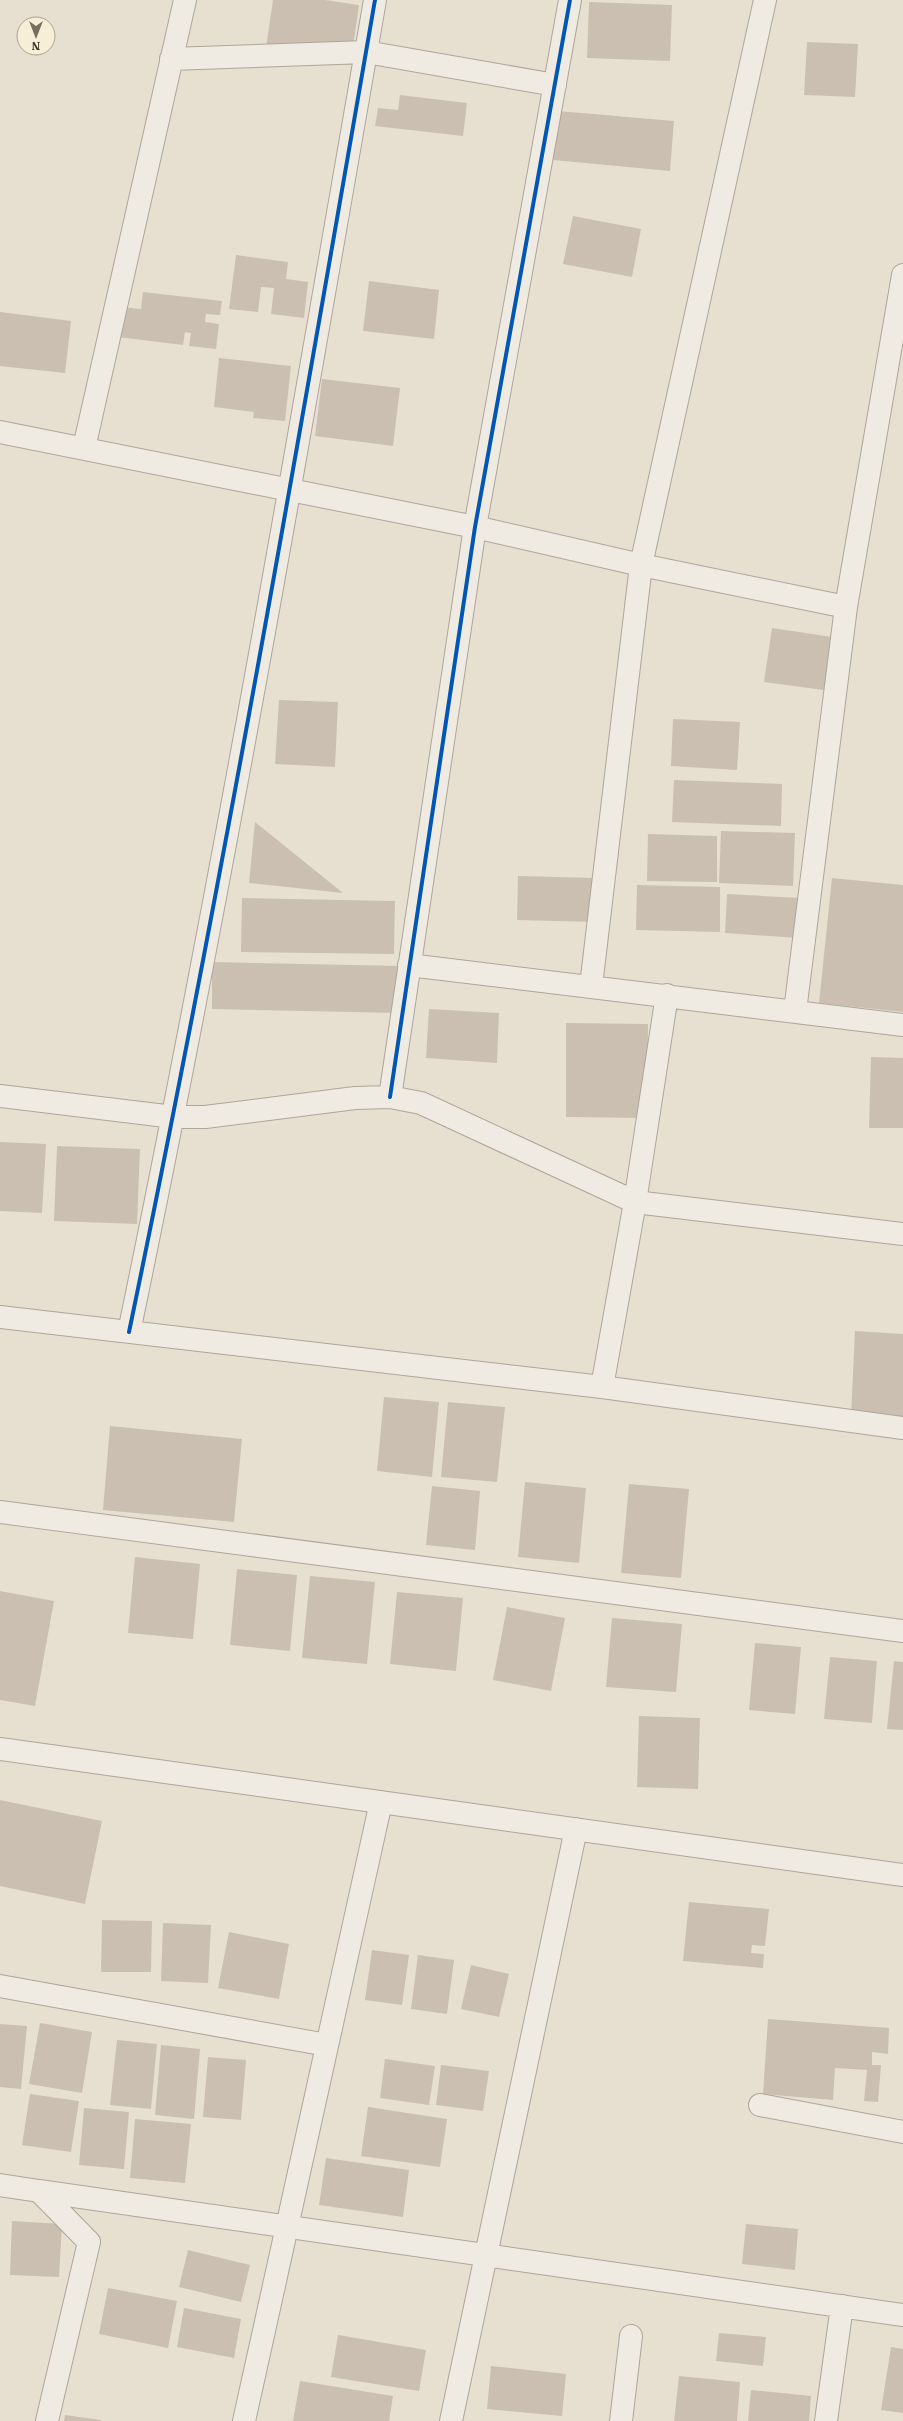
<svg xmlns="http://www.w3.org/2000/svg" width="903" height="2421" viewBox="0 0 903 2421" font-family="'IBM Plex Serif',serif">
<rect width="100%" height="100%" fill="#e7e0d1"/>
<path fill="#cbbfb2" d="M273,0H325L359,5L351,60L266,48Z
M589,2L672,5L670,61L587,58Z
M807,42L858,44L855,97L804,95Z
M400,95L467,103L463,136L375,126L378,108L398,110Z
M558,111L674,121L670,171L553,160Z
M573,216L641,229L632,277L563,264Z
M236,255L288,262L286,279L308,282L304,318L271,314L274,288L261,287L258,312L229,309Z
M369,281L439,290L434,339L363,331Z
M143,292L222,301L220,315L206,314L205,322L219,324L216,349L189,346L191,333L185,332L183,345L118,337L121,307L141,309Z
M0,312L71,321L65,373L0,366Z
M219,358L291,366L285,421L253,418L254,412L214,407Z
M322,379L400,388L393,446L315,436Z
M772,628L839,638L831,691L764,682Z
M279,700L338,702L335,767L275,764Z
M673,719L740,722L737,770L671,766Z
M674,780L782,784L781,826L672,822Z
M255,822L343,893L249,883Z
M721,831L795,833L793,886L719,883Z
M648,834L717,836V882L647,881Z
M518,876L595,878L594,922L517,920Z
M832,878L903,885V1012L819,1003Z
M637,885L720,887V932L636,930Z
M727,894L800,898L798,938L725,933Z
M242,898L395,901L394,954L241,952Z
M212,962L403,966L401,1013L212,1009Z
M429,1009L499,1013L497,1063L426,1058Z
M566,1023L648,1024L647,1118L566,1117Z
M871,1057L903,1058V1128H869Z
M0,1142L46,1144L42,1213L0,1211Z
M57,1146L140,1149L137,1224L54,1221Z
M855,1331L903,1334V1417L851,1415Z
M384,1397L439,1402L432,1477L377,1471Z
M448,1402L505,1407L497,1482L441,1477Z
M110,1426L242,1439L234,1522L103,1510Z
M525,1482L586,1488L579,1563L518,1557Z
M629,1484L689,1489L681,1578L621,1573Z
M432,1486L480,1491L475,1550L426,1545Z
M135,1557L200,1564L193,1639L128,1633Z
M237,1569L297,1575L290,1651L230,1645Z
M310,1576L375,1582L367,1664L302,1658Z
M0,1591L54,1601L35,1706L0,1700Z
M397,1592L463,1598L456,1671L390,1664Z
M507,1607L565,1618L551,1691L493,1680Z
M612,1618L682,1624L676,1692L606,1687Z
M755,1643L801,1647L795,1714L749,1710Z
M830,1657L877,1661L872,1723L824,1719Z
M894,1661L903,1662V1730L887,1729Z
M639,1716L700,1718L698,1789L637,1787Z
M0,1800L102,1821L85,1904L0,1886Z
M689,1902L769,1909L765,1946L752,1945L751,1953L764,1954L763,1968L683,1961Z
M102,1920L152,1921L151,1972H101Z
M163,1923L211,1925L208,1983L161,1981Z
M229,1932L289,1944L279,1999L218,1988Z
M372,1950L409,1955L402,2005L365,2000Z
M418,1955L454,1960L447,2014L411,2009Z
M471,1965L509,1974L499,2017L461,2009Z
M768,2019L889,2028L888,2054L872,2052V2065H881L878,2102L864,2101L867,2070L835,2068L833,2100L763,2094Z
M40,2023L92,2032L82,2093L29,2084Z
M0,2024L27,2026L21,2089L0,2087Z
M117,2040L157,2044L151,2109L110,2105Z
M161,2045L200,2049L194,2119L155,2115Z
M208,2057L246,2060L241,2120L203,2117Z
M385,2059L435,2066L429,2105L380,2098Z
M441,2065L489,2071L483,2111L436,2105Z
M30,2094L79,2101L71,2152L22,2145Z
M368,2107L447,2119L440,2167L361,2156Z
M84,2108L129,2112L124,2169L79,2165Z
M135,2119L191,2124L185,2183L130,2178Z
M326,2158L409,2170L403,2217L319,2205Z
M12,2221L62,2224L59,2277L10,2275Z
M746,2224L798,2229L795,2270L742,2264Z
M188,2250L250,2265L241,2302L179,2287Z
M108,2288L177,2301L168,2348L99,2334Z
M184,2308L241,2319L234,2358L177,2347Z
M719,2333L766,2337L763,2366L716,2361Z
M338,2335L426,2350L419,2391L331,2377Z
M891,2347L903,2349V2413L881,2410Z
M491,2366L566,2374L562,2416L487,2409Z
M679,2376L740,2382L737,2421H674Z
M300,2381L393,2396L389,2421H293Z
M751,2390L811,2396L809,2421H748Z
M65,2415L101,2420V2421H64Z"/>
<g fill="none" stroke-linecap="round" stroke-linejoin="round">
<g stroke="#ada599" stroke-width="24">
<path id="minor" d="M171,59L366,52L555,85
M0,432L475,527L641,565L846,607
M84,448L185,0
M409,965L903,1025
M591,986L641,565L765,0
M795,1011L846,607L903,275
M0,1096L174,1117H205L355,1098L390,1097L421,1103L635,1202L903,1234
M390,1097L475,527L570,0
M0,1317L602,1387L903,1428
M129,1332C221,890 298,445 375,0
M602,1387L635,1202L667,995
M0,1512L903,1631
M0,1749L903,1875
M0,1986L327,2045
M760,2105L903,2132
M0,2185L39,2191L89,2242L47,2421
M39,2191L903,2315
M244,2421L381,1802
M451,2421L576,1829
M621,2421L631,2336
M826,2421L842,2306"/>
</g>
<use href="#minor" stroke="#efebe3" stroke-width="22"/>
<g stroke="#f7eed8" stroke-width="6">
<path id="cycleway" d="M390,1097L475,527L570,0
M129,1332C221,890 298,445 375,0"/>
</g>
<use href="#cycleway" stroke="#0057b8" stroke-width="4"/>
</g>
<g transform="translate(36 36) rotate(180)"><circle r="19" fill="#f7eed8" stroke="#ada18e"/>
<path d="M0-3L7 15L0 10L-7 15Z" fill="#786c5e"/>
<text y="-6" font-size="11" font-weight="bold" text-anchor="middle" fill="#3d2e20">N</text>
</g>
</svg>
